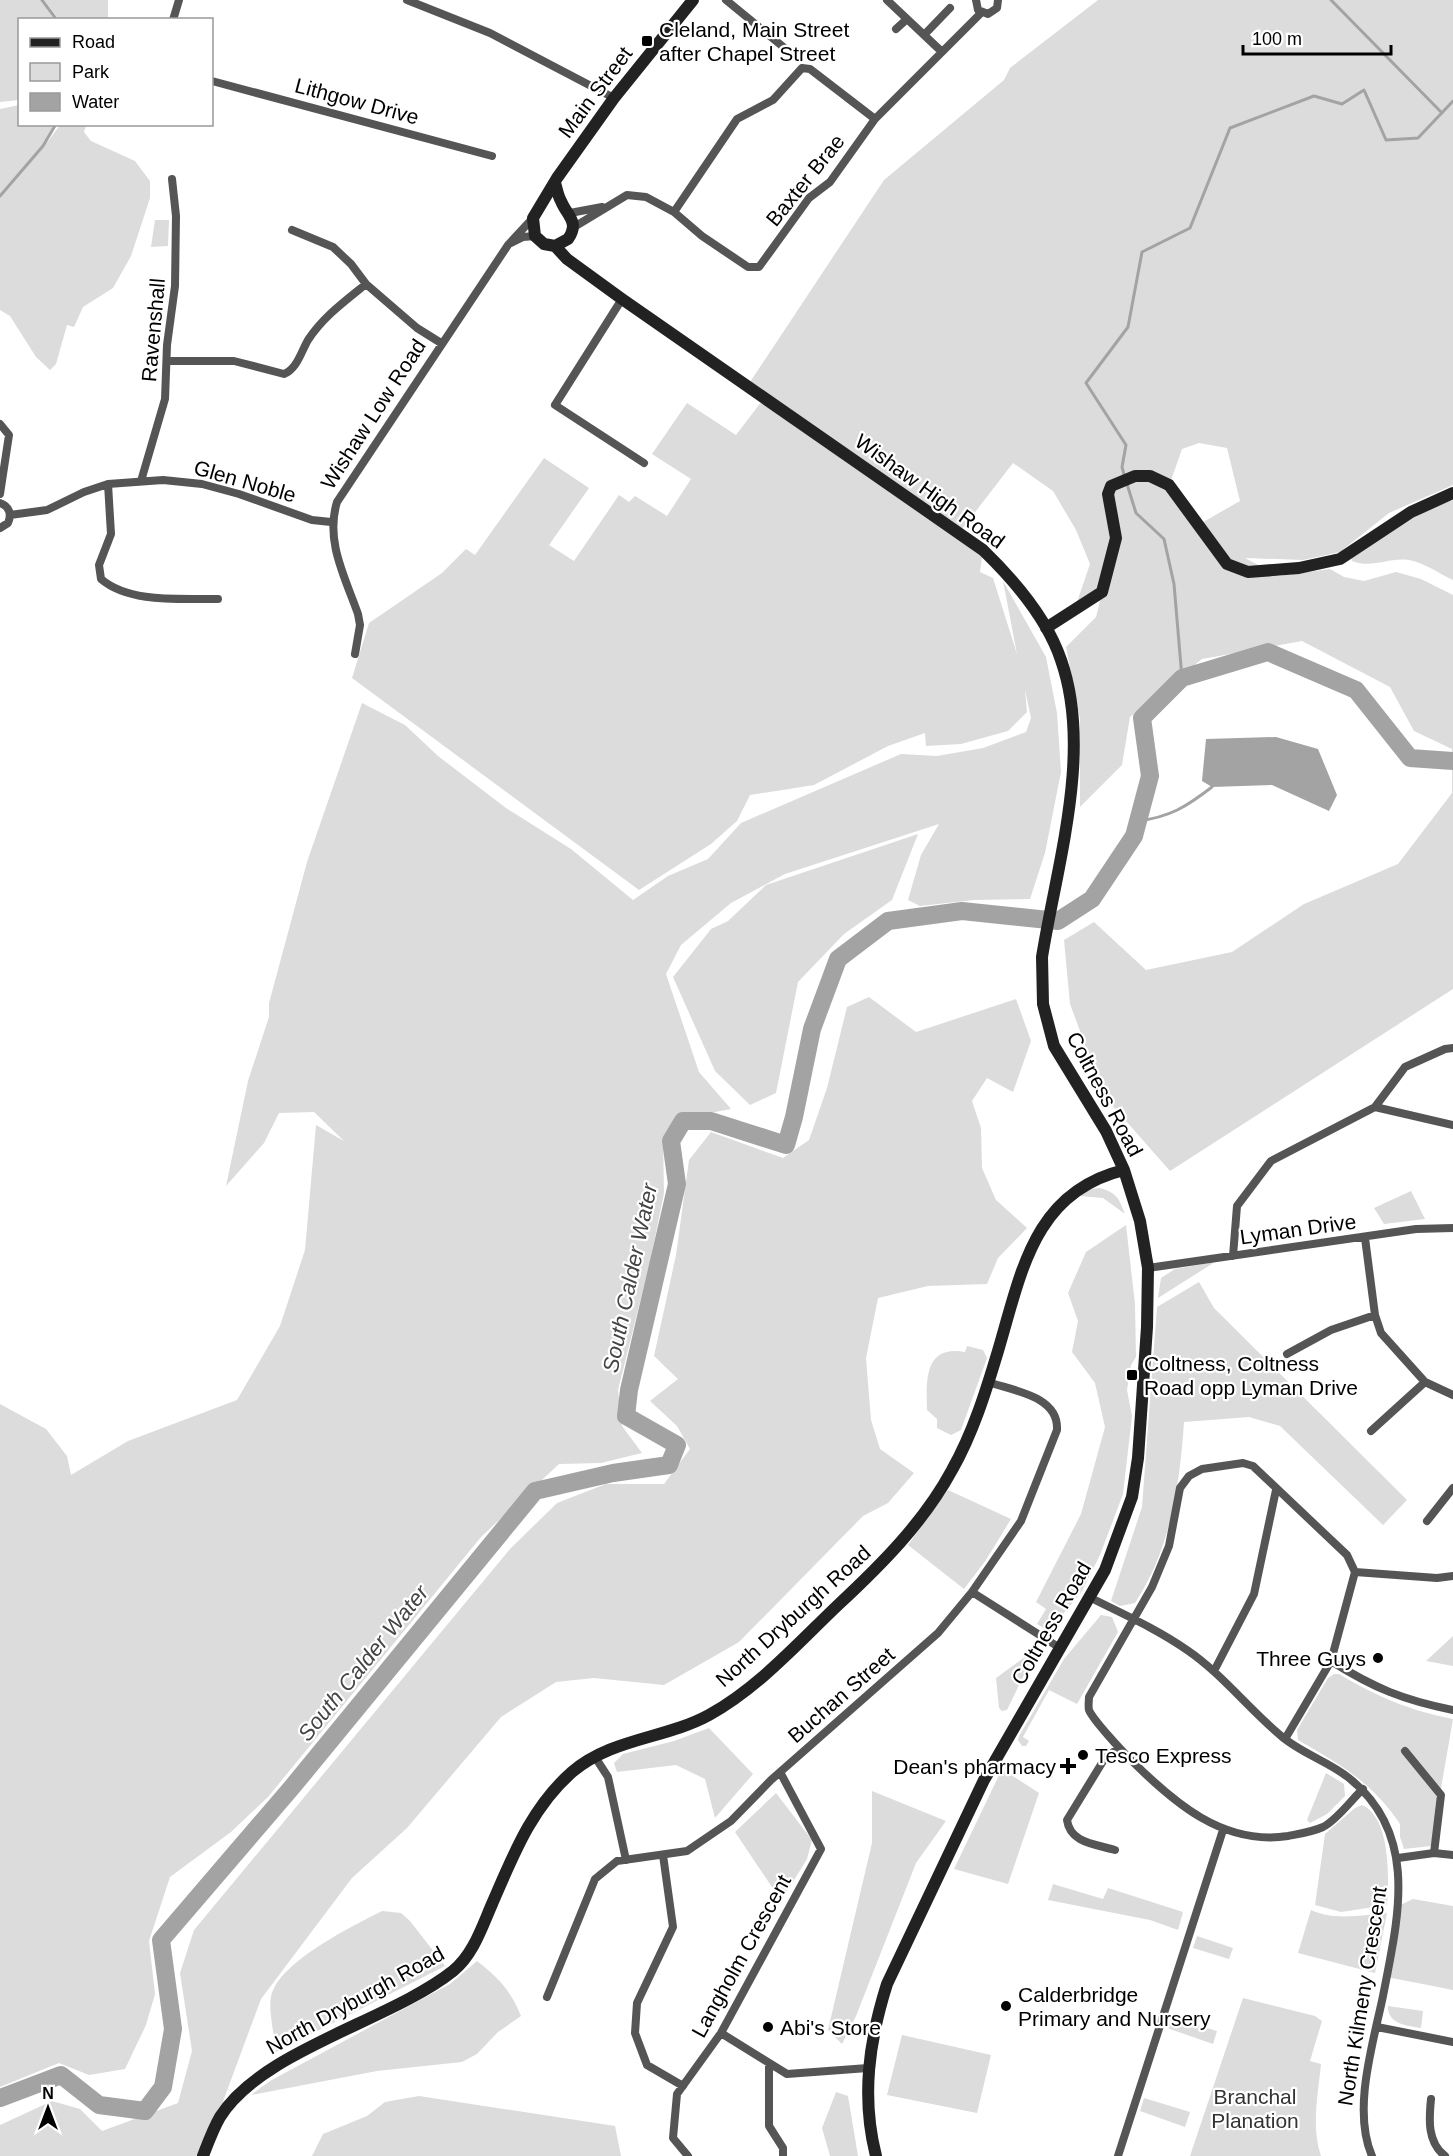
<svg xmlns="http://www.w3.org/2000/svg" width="1453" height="2156" viewBox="0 0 1453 2156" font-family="Helvetica,sans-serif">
<rect width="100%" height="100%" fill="#fff"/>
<path fill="#dcdcdc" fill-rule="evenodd" d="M0,0H42L57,19L20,20L19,100L0,102Z
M44,0H108V19H59Z
M1098,0H1453V485L1389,513L1340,552L1303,560L1245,558L1279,576L1330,569L1344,577L1364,581L1396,572L1421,579L1453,595V989L1170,1171L1104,1096L1070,1004L1064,940L1094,922L1146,970L1232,952L1304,904L1398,864L1452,793V749L1414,731L1390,687L1302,641L1202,659L1130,717L1122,765L1080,807V719L1066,647L1096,617L1102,593L1077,602L1090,564L1076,530L1053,491L1013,463L959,533L983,550L980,572L993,578L1017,654L1003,581L1046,657L1057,713L1061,772L1045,853L1030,899L974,900L920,906L908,900L921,855L939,824L785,874L731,903L681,945L666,974L699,1072L731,1109L677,1119L663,1137L664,1193L650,1262L618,1390L622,1426L642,1453L601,1463L559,1464L481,1537L268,1797L231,1832L170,1877L149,1941L155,1994L146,2025L125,2069L89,2075L59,2063L0,2087V1404L46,1429L67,1456L71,1475L128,1441L237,1400L280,1326L305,1250L316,1125L344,1141L314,1112L279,1113L264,1143L226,1186L248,1081L269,1017V1003L307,862L362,703L405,725L438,756L506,808L571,849L633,900L668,876L708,859L741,823L901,754L937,756L983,748L1026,732L1031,718L1025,690L1027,712L1008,731L961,744L926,746L925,733L888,746L814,785L750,795L737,821L711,844L639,890L352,678L369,623L442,573L466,549L475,555L544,458L589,488L549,545L574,561L619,495L629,502L635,496L667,516L691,479L652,454L687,403L736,435L765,397L748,385L884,180L1004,80L1010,68ZM1199,443L1227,448L1240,501L1198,525L1169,486L1182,449Z
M19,105L20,124L54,125L46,144L60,125H86L84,132L91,141L135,161L150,181V198L131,256L113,288L83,307L74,327L67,325L56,364L50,370L36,357L10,316L0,310V109Z
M155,220H169L168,246L151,247Z
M1453,500V580C1440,574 1423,562 1409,560C1388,557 1373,569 1352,561L1351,556C1384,535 1416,513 1453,500Z
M918,834L892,900L844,934L798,982L776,1093L750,1105L715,1071L673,977L711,929L728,921L766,885Z
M869,997L916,1032L1016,999L1031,1041L1013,1092L987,1078L972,1101L981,1128L982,1168L996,1200L1027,1228L998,1258L987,1284L928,1286L878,1298L866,1358L871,1420L880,1449L914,1473L888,1503L863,1516L739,1642L664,1685L594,1678L556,1682L501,1717L407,1828L352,1878L261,1999L218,2115L199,2156H0V2125L52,2101L80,2109L102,2131L178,2103L192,2051L180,1973L194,1930L510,1549L557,1503L606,1484H664L690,1449L677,1426L650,1401L678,1379L654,1356L676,1255L689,1160L711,1132L783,1158L809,1140L827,1088L847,1007Z
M1099,1188C1116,1192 1119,1198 1125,1214L1103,1198L1080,1196L1089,1189Z
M1411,1191L1425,1219L1384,1224L1374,1208Z
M1126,1225L1135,1304L1136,1357L1131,1365L1127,1390L1132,1416L1123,1494L1100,1555L1082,1591L1049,1631L1037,1624L1046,1609L1036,1602L1081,1514L1105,1427L1095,1383L1072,1352L1078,1321L1068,1293L1086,1252Z
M1215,1262L1158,1298L1161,1278L1175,1269Z
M1199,1282L1214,1308L1407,1500L1383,1525L1280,1426L1249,1417L1184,1422C1180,1485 1170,1550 1135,1603L1120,1606L1111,1601L1142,1507L1157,1307Z
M967,1346L983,1350L987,1358L961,1430L951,1435L937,1428V1419L927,1410C926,1378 925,1345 965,1352Z
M948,1490L1011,1519L986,1560L964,1589L908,1545Z
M1101,1615L1112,1617L1118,1632L1077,1704L1049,1690L1023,1737L1029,1741L1026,1746H1022L1018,1740L1019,1736L1064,1659Z
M1453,1636V1666L1426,1661Z
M1032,1652L1034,1654L1007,1710L1002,1711L999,1708L996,1678Z
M1334,1674H1339C1378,1697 1408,1710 1453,1719L1431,1846L1404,1849L1400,1837V1824C1372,1782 1341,1765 1298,1740L1297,1730L1328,1678Z
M709,1728L753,1774L715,1818L705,1779L676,1765L617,1772L614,1763L623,1754L674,1741Z
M1002,1769L1039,1793L1008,1884L954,1869Z
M1326,1773L1344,1784L1345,1796L1327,1814L1310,1823L1307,1820Z
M872,1791L946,1821L916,1863L856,2016L842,2044L828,2030L872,1843Z
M776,1793L812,1840L807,1859L783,1898L780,1899L735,1832Z
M1362,1805C1391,1818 1389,1879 1387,1905L1341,1912L1315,1905L1325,1834L1355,1808Z
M1053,1884L1103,1899L1108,1888L1183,1912L1178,1930L1150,1920L1048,1900Z
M1413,1899L1453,1906V1990L1387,1977L1398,1906Z
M1311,1910C1335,1921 1361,1915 1387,1913L1375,1973L1298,1953Z
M382,1911L401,1913L410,1921L445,1966L276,2052C275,2038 268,2009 271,1997C278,1962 353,1926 382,1911Z
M1197,1936L1233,1948L1229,1959L1193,1948Z
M477,1961C498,1977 511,1991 521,2016L498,2032L477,2054L462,2062L377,2071L251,2095L270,2081L450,1984Z
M1243,1998L1315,2016L1322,2021L1310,2061L1321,2064C1318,2095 1311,2127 1321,2156H1190Z
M1388,2006L1423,2011L1421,2028C1408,2026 1387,2024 1388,2006Z
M1171,2017L1217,2031L1213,2044L1167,2028Z
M902,2035L991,2055L977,2113L887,2095Z
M836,2092L848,2096L858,2156H830L822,2128Z
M419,2096L615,2126L621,2156H312L323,2134L367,2116L385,2102Z
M1144,2098L1190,2112L1185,2127L1140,2111Z"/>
<path fill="#a3a3a3" d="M1276,737L1318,749L1337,795L1329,811L1272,785L1212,787L1202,781L1206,739Z"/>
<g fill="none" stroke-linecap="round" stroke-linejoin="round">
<path stroke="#a3a3a3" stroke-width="3" d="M42,0L57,20
M1331,0L1442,113
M0,196L43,146L56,124
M1125,478L1122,467L1126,445L1086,383L1128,327L1142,252L1190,228L1230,128L1314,96L1342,104L1364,90L1386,140L1418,138L1453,101
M1127,484L1136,513L1164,539L1174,584L1182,678
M1138,821C1170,817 1186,807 1212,787"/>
<path stroke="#a3a3a3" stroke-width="18" d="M0,2098L61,2075L99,2105L145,2111L163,2087L173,2029L161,1940L293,1786L535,1491L613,1473L669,1465L677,1445L626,1416L629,1390L677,1184L671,1141L683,1121H711L786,1145L794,1117L812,1029L838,959L888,921L962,911L1058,921L1092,899L1134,836L1150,776L1142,718L1182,678L1268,652L1356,690L1410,758L1453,761"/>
<path stroke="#555" stroke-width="8" d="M407,0L490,33L614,98
M726,0L787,50
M887,0L941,51
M976,0L978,10L988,14L997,8L998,0
M173,20L179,0
M896,29L907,19
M924,35L950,8
M212,81L492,156
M674,212L737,119L773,100L802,68L810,69L875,119
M570,213L602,207
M574,227L627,195L646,197L674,212L702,236L748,267H759L809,198L830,182L875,119L981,13
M292,230L333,247L351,264L366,284L417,328L441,343
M511,243L523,237L535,236
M622,299L555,405L644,463
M167,361H234L284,374C297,369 301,352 308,340C323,317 345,301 366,284
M0,424L9,435L0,494
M141,481L165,399L167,345L175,286L176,216L172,179
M108,484L111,534L99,565L101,579C130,604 183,598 218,599
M0,503C9,506 12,514 8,523L0,528
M10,515L47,510L84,492L108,484L163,480L202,484L239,494L312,520L331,522
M355,654L360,625L358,614C345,577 325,541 337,502L508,245L533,218
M1375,1107L1405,1067L1445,1049L1453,1048
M1365,1238L1375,1315L1381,1333L1425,1382L1453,1395
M1233,1256L1237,1206L1271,1161L1375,1107L1453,1125
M1148,1268L1416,1229L1453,1228
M1287,1354L1331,1330L1375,1315
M1371,1431L1425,1382
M1427,1521L1453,1488
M1355,1572L1437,1578L1453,1576
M972,1592L1060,1648
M1091,1598C1123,1614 1157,1629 1187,1650C1221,1673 1248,1708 1280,1735C1300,1753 1328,1761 1349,1778C1420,1835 1398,1918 1383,1996C1373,2044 1352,2110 1372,2156
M1331,1661C1374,1688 1403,1700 1453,1710
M1214,1671L1254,1594L1276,1490
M1285,1739L1331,1661L1355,1572L1347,1555L1253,1466L1243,1463L1202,1469L1189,1476L1180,1488L1169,1546L1152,1587L1089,1697C1089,1700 1088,1707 1089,1710C1093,1720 1122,1751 1130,1759C1173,1802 1223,1846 1288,1836C1299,1834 1312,1832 1323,1827C1337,1820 1351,1800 1363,1789
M1405,1751L1441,1795L1434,1853
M595,1757L608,1777L626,1860
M1115,1850C1095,1844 1070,1843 1067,1820L1105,1758L1119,1748
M663,1855L673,1927L637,2003L635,2033L647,2065L683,2086
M1398,1858L1434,1853L1453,1855
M547,1997L595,1879L617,1861L687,1851L731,1821L771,1780L938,1633L972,1592L1021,1521L1057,1430C1059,1396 1014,1391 988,1382
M1377,2027L1453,2042
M721,2033L787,2074L868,2068
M769,2063V2126L783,2148V2156
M1431,2099C1429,2119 1427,2142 1445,2156
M688,2156L673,2138L677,2094L721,2033L821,1849L780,1772
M1118,2156L1223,1830"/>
<path stroke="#222" stroke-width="12" d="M555,183C557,189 558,196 561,201C567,216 580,222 568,239L555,246L544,244L535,236L533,218L557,178L614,98L693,0
M555,246L567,259L622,299L983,550C1014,580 1047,618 1061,660C1093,751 1057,864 1042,957L1043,1004L1054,1046L1106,1131L1124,1170L1140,1221L1148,1268L1147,1327L1138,1458L1132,1497L1105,1570L984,1780L887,1984C869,2041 861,2097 876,2156
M1046,628L1102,592L1116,538L1108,494L1111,486L1135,476H1150L1169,485L1227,564L1248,572L1299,568L1340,559L1411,512L1453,493
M203,2156C208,2143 213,2129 220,2117C262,2050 390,2021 453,1971C473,1955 482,1927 492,1904C513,1856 531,1808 572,1772C612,1738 665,1739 709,1715C758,1688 797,1644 838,1605C881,1565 924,1522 952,1470C973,1433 986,1391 998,1351C1021,1274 1033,1192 1124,1170"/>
</g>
<g fill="#000" stroke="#fff" stroke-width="2">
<rect x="641" y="35" width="12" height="12" rx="3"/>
<rect x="1126" y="1369" width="12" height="12" rx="3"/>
<circle cx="1378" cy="1658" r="6"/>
<circle cx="1083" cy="1755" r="6"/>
<path d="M1065 1757h6v6h6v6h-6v6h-6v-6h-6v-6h6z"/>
<circle cx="1006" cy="2006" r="6"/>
<circle cx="768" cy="2027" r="6"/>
</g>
<g text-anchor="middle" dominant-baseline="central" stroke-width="4.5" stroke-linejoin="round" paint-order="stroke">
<g font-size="21" fill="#000" stroke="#fff" text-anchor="start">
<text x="659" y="29">Cleland, Main Street<tspan x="659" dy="24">after Chapel Street</tspan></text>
<text x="1144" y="1363">Coltness, Coltness<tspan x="1144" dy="24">Road opp Lyman Drive</tspan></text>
<text x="1366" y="1658" text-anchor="end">Three Guys</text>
<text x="1095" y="1755">Tesco Express</text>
<text x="1056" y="1766" text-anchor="end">Dean's pharmacy</text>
<text x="1018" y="1994">Calderbridge<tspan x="1018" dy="24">Primary and Nursery</tspan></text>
<text x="780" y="2027">Abi's Store</text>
</g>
<g font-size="21" fill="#000" stroke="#fff">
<text transform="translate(595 92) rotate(-53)">Main Street</text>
<text transform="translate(357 101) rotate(15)">Lithgow Drive</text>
<text transform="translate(805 180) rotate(-51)">Baxter Brae</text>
<text transform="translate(153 330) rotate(-85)">Ravenshall</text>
<text transform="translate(373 414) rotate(-57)">Wishaw Low Road</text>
<text transform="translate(245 481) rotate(16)">Glen Noble</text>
<text transform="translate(930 491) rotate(36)">Wishaw High Road</text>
<text transform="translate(1105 1094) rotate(62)">Coltness Road</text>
<text transform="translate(1298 1229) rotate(-8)">Lyman Drive</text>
<text transform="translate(793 1616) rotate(-42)">North Dryburgh Road</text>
<text transform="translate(1051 1623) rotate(-60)">Coltness Road</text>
<text transform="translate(841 1695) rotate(-41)">Buchan Street</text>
<text transform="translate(741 1956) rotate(-61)">Langholm Crescent</text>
<text transform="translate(1362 1996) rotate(-81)">North Kilmeny Crescent</text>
<text transform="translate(355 2000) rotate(-29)">North Dryburgh Road</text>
</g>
<g font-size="21" fill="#333" stroke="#fff">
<text x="1255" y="2096">Branchal<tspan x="1255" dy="24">Planation</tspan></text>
</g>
<g font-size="22" font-style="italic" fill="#444" stroke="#fff">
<text transform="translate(630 1278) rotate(-78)">South Calder Water</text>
<text transform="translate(363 1663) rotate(-51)">South Calder Water</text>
</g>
</g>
<rect x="18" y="18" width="195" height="108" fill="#ffffff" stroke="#999999" stroke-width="1.5"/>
<rect x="30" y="38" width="30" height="9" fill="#222222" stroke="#999999" stroke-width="1.5"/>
<text x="72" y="48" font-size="18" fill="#000000">Road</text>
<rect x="30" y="63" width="30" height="18" fill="#dcdcdc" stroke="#999999" stroke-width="1.5"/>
<text x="72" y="78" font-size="18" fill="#000000">Park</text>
<rect x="30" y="93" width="30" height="18" fill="#a3a3a3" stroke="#999999" stroke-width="1.5"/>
<text x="72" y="108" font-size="18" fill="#000000">Water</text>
<g transform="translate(48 2108)" stroke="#ffffff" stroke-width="4.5" paint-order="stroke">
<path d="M0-4.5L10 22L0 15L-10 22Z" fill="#000000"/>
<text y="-9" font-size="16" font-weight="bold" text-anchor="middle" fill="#000000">N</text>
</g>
<path d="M1243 45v9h148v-9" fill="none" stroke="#000000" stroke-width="3"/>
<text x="1252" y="45" font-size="18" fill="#000000" stroke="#ffffff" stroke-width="4.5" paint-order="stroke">100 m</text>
</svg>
